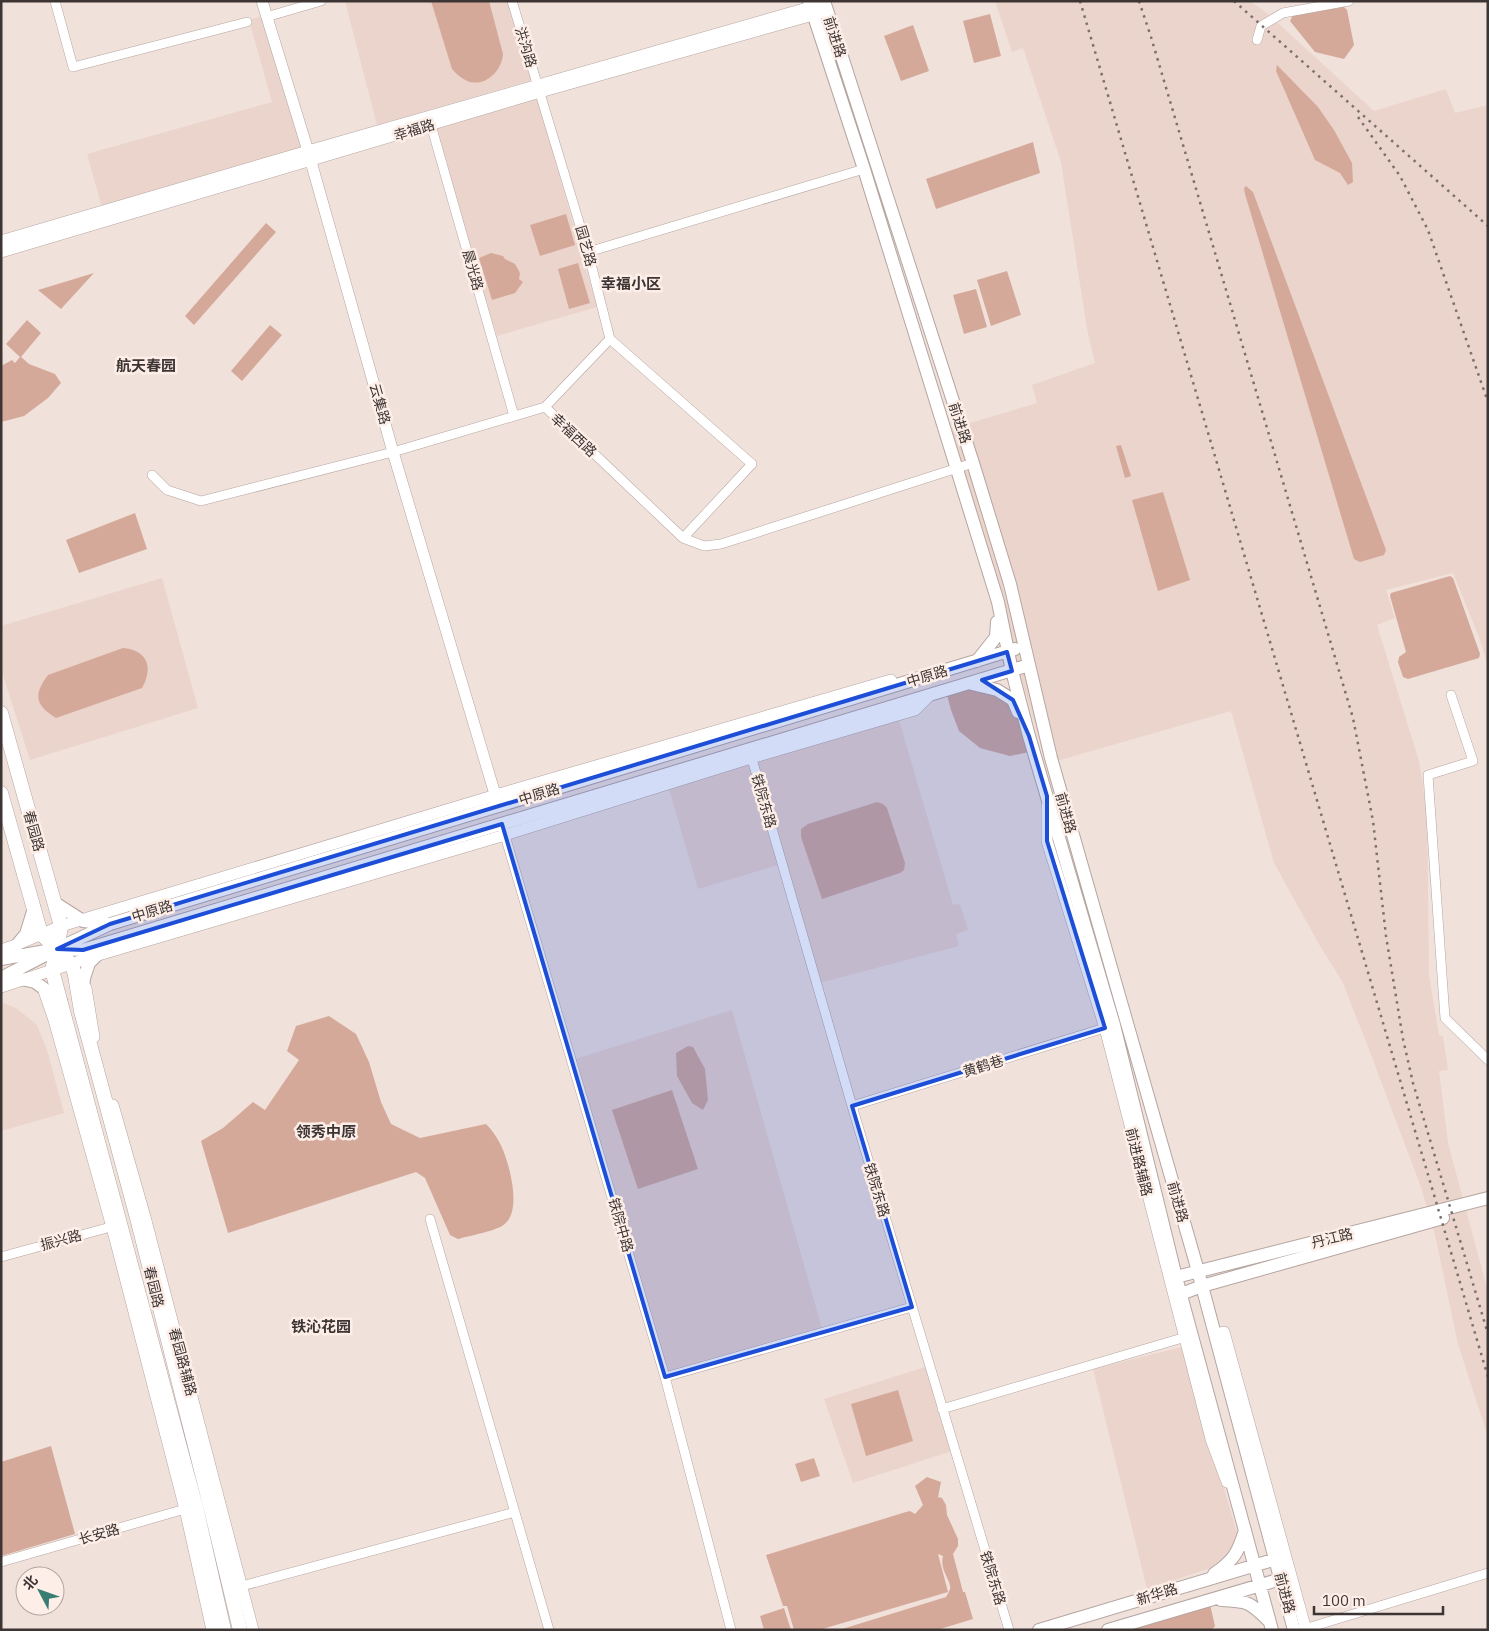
<svg xmlns="http://www.w3.org/2000/svg" width="1489" height="1631" viewBox="0 0 1489 1631" font-family="'IBM Plex Sans','Noto Sans SC',sans-serif">
<rect width="100%" height="100%" fill="#f1e1db"/>
<path fill="#ebd4cb" d="M345,1H508L532,80L377,125Z
M995,1H1250L1268,14L1374,111L1446,89L1455,113L1488,105V666L1479,637L1453,573L1386,590L1395,618L1377,625L1419,761L1427,812L1429,976L1439,1035L1443,1036L1448,1070L1439,1071L1448,1143L1488,1292V1437L1458,1344L1435,1235L1421,1187L1365,1039L1342,981L1320,946L1274,863L1231,711L1046,764L950,429L1037,403L1032,385L1095,363L1087,329L1061,162L1023,48L1012,52Z
M262,16L303,148L102,208L87,154L272,102L249,20Z
M537,98L597,307L497,336L435,129Z
M162,578L198,708L30,760L1,669V626Z
M899,720L953,905L960,904L968,930L956,934L959,946L812,985L778,865L698,889L669,789Z
M1,1002L16,1008L37,1025L47,1050L64,1113L1,1131Z
M732,1010L823,1332L665,1377L572,1060Z
M1182,1347L1238,1536L1234,1549L1217,1566L1147,1589L1093,1369Z
M928,1366L952,1451L853,1483L824,1399Z"/>
<path fill="#d4a999" d="M431,1H489L503,54C502,71 485,88 467,81C461,78 456,74 452,69Z
M1342,5L1347,10L1354,45L1344,59L1315,52L1290,21L1293,15Z
M990,14L1001,56L974,63L963,21Z
M913,25L929,71L901,81L884,36Z
M1277,65L1318,107L1334,130L1352,163L1353,182L1348,185L1340,173L1315,160L1276,71Z
M1033,142L1040,173L936,209L926,179Z
M1246,186L1253,192L1386,550L1384,555L1360,562L1354,559L1245,194L1244,188Z
M566,214L575,245L540,256L530,225Z
M266,223L276,232L194,325L185,316Z
M491,253L503,256L505,259L515,264L520,273L519,279L523,282L515,293L492,300L479,258Z
M578,263L590,303L569,309L558,269Z
M1007,271L1021,315L991,326L977,280Z
M94,273L61,309L38,290Z
M976,289L987,327L964,334L953,295Z
M27,320L41,333L21,357L29,364L55,374L61,383L48,398L24,416L1,422V366L12,360L15,363L20,357L6,344Z
M270,325L282,335L242,381L231,371Z
M1121,445L1131,476L1125,478L1116,446Z
M1163,492L1190,580L1158,591L1132,500Z
M135,513L147,549L79,573L66,540Z
M1450,576L1453,578L1480,654L1479,658L1408,679L1403,677L1398,662L1399,657L1406,652L1390,596L1391,593Z
M123,648C147,650 154,667 142,688L56,718C35,705 33,695 48,675Z
M970,684L1013,700L1034,751L1010,756L980,748L959,731L951,710L946,691Z
M877,802L883,804L887,808L905,863L904,870L900,873L822,899L801,837V829L808,824Z
M329,1016L356,1034L369,1062L381,1102L391,1124L420,1138L486,1124C493,1131 499,1140 503,1150C510,1167 523,1214 502,1226C494,1231 469,1236 458,1239L450,1235L425,1178L416,1172L228,1233L201,1141L223,1128L253,1102L265,1110L299,1060L287,1051L296,1026Z
M688,1046L693,1047L705,1069L708,1100L703,1110L692,1103L677,1076L676,1053Z
M672,1090L698,1169L638,1189L612,1110Z
M898,1390L913,1441L866,1456L851,1404Z
M51,1446L75,1534L1,1556V1462Z
M814,1458L820,1476L801,1482L795,1464Z
M927,1477L941,1482L938,1497L942,1498L946,1505L947,1515L958,1539V1546L953,1554L963,1592H965L973,1619L937,1630H839L946,1597C947,1595 949,1592 950,1589C952,1581 939,1570 943,1556L938,1554L948,1592L819,1630H794L787,1606H783L766,1555L906,1512L910,1511L915,1514L923,1505L915,1486Z
M1209,1600L1215,1626L1212,1630H1108Z
M784,1608L791,1630H764L760,1616Z"/>
<g fill="none" stroke-linecap="round" stroke-linejoin="round">
<g stroke="#b5a5a0" stroke-width="10">
<path id="minor" d="M55,1L73,67L247,22
M512,1L588,252L610,339L545,407
M266,17L321,1
M1257,40L1261,26L1283,13L1349,1
M431,125L514,416
M588,252L864,169
M610,339L752,464L683,538
M152,475L167,490L201,501L393,452L545,407L683,538L704,546L721,544L973,463
M1451,695L1473,761L1428,775L1445,1018L1488,1060
M750,752L852,1106L1009,1630
M503,829L665,1377L731,1630
M852,1106L1111,1026
M430,1219L549,1630
M1,1257L118,1225
M665,1377L912,1307
M942,1409L1189,1336
M1,1562L185,1509
M242,1586L515,1512
M1301,1630L1488,1573"/>
</g>
<g stroke="#b5a5a0" stroke-width="12">
<path id="tertiary" d="M262,1L308,151L393,452L497,801
M1,241L308,151L825,3
M1,252L540,92L827,11
M1047,806V841L1105,1028L1211,1439L1227,1482
M1,950L16,945L61,926L496,795L891,680
M1,987L95,956L505,835L751,758L915,710L929,696
M43,988L54,1020L112,1227L185,1509L212,1630
M86,988L94,1037
M113,1105L145,1217L253,1630
M1215,1334L1224,1332L1306,1630"/>
</g>
<g stroke="#b5a5a0" stroke-width="14">
<path id="secondary" d="M809,1L864,169L998,602L1012,671L1029,736L1114,1025L1176,1277L1272,1630
M824,1L973,463L1010,584L1051,758L1198,1271L1294,1630
M977,661L996,637L997,622
M972,684L997,690L1013,700L1018,712
M55,903L83,921L110,924
M6,958L26,934L34,908
M1,959L57,949L110,924L1015,649
M7,976L35,982L61,1001
M1,978L57,949L83,950L1029,665
M82,1001L84,978L89,963L108,944
M1176,1277L1488,1198
M1181,1294L1202,1286L1443,1218
M1214,1574C1234,1560 1238,1553 1245,1530
M1221,1600C1248,1601 1250,1602 1269,1621
M1039,1630L1276,1559
M1108,1630L1281,1579"/>
</g>
<g stroke="#b5a5a0" stroke-width="15">
<path id="primary" d="M1,713L61,926L57,949L72,965L75,975L81,1011L137,1218L210,1505L240,1630
M1,793L41,934L57,949L52,970L196,1507L224,1630"/>
</g>
<use href="#minor" stroke="#fff" stroke-width="9"/>
<use href="#tertiary" stroke="#fff" stroke-width="11"/>
<use href="#secondary" stroke="#fff" stroke-width="12"/>
<use href="#primary" stroke="#fff" stroke-width="14"/>
<path stroke="#7a706d" stroke-width="2.5" stroke-dasharray="2.5 5" stroke-linecap="butt" d="M1080,1L1488,1377
M1139,1L1151,37L1353,718L1373,821L1386,936L1403,1039L1413,1083L1488,1334
M1234,1L1488,226
M1358,117L1400,176L1428,230L1488,402"/>
</g>
<path fill="#1d4ed8" fill-opacity="0.2" stroke="#1d4ed8" stroke-width="4" stroke-linejoin="round" d="M1007,652L1012,671L982,680L1013,700L1029,736L1047,796V841L1105,1028L852,1106L912,1307L665,1377L502,824L83,950L57,949L110,924Z"/>
<g text-anchor="middle" dominant-baseline="central" stroke-width="5" stroke-linejoin="round" paint-order="stroke">
<g font-size="14" fill="#3c3533" stroke="#feeee8">
<text transform="translate(835 37) rotate(72)">前进路</text>
<text transform="translate(526 47) rotate(73)">洪沟路</text>
<text transform="translate(414 130) rotate(-17)">幸福路</text>
<text transform="translate(586 246) rotate(74)">园艺路</text>
<text transform="translate(473 270) rotate(74)">晨光路</text>
<text transform="translate(380 404) rotate(74)">云集路</text>
<text transform="translate(960 423) rotate(72)">前进路</text>
<text transform="translate(574 435) rotate(43)">幸福西路</text>
<text transform="translate(927 676) rotate(-17)">中原路</text>
<text transform="translate(539 794) rotate(-17)">中原路</text>
<text transform="translate(764 801) rotate(74)">铁院东路</text>
<text transform="translate(1066 813) rotate(74)">前进路</text>
<text transform="translate(34 831) rotate(74)">春园路</text>
<text transform="translate(152 911) rotate(-17)">中原路</text>
<text transform="translate(983 1066) rotate(-17)">黄鹤巷</text>
<text transform="translate(1139 1162) rotate(76)">前进路辅路</text>
<text transform="translate(877 1190) rotate(73)">铁院东路</text>
<text transform="translate(1178 1202) rotate(74)">前进路</text>
<text transform="translate(621 1225) rotate(74)">铁院中路</text>
<text transform="translate(1332 1238) rotate(-14)">丹江路</text>
<text transform="translate(61 1240) rotate(-15)">振兴路</text>
<text transform="translate(154 1287) rotate(76)">春园路</text>
<text transform="translate(183 1362) rotate(75)">春园路辅路</text>
<text transform="translate(99 1534) rotate(-16)">长安路</text>
<text transform="translate(993 1578) rotate(73)">铁院东路</text>
<text transform="translate(1285 1593) rotate(75)">前进路</text>
<text transform="translate(1157 1594) rotate(-17)">新华路</text>
</g>
<g font-size="15" font-weight="bold" fill="#3c3533" stroke="#feeee8">
<text x="631" y="283">幸福小区</text>
<text x="146" y="365">航天春园</text>
<text x="326" y="1131">领秀中原</text>
<text x="321" y="1326">铁沁花园</text>
</g>
</g>
<rect width="1489" height="1631" fill="none" stroke="#3c3533" stroke-width="5"/>
<g transform="translate(40 1591) rotate(311)"><circle r="24" fill="#feeee8" stroke="#b0a4a0"/>
<path d="M0-4L9 19L0 12L-9 19Z" fill="#377d72"/>
<text y="-8" font-size="14" font-weight="bold" text-anchor="middle" fill="#3c3533">北</text>
</g>
<path d="M1314 1606v8h129v-8" fill="none" stroke="#3c3533" stroke-width="2.5"/>
<text x="1322" y="1606" font-size="15" fill="#3c3533" stroke="#feeee8" stroke-width="4" paint-order="stroke">100 m</text>
</svg>
